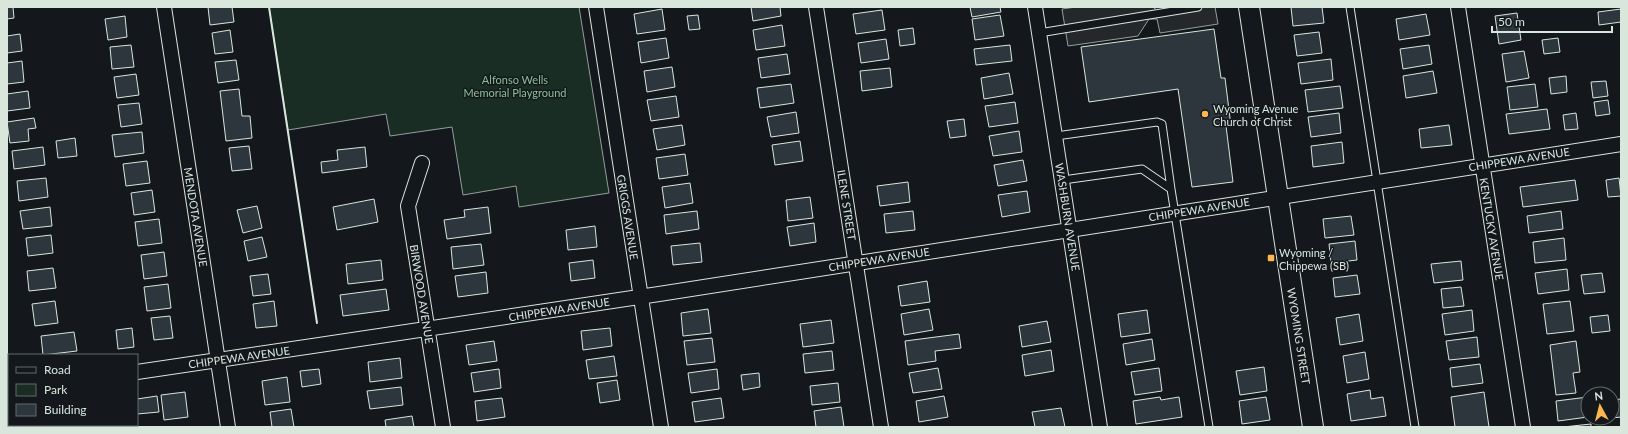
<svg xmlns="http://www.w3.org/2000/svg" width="1628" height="434" viewBox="0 0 1628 434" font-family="Lato,sans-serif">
<rect width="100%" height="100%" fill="#14181c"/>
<path fill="#1a2d24" stroke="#939e99" d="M269,7H579L609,193L519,207L516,186L463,195L452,127L390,136L386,114L288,130Z"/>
<path fill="#24282b" stroke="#939e99" d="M1076,7H1153L1155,9V7H1215L1218,24L1160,33L1157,19H1149L1138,36L1068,46L1062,9Z"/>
<path fill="#2c363c" stroke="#d8e6dc" d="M7,7H13L14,18L7,19Z
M208,7H232L234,22L210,25Z
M751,7H780L781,16L753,21Z
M970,7H1000L1001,12L972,17Z
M1291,7H1322L1324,23L1293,26Z
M662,9L665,30L637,34L634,14Z
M1621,9V22L1599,25L1598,12Z
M882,10L885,30L856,34L853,14Z
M1517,13L1521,40L1499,44L1495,16Z
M1426,14L1430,35L1399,40L1396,19Z
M698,15L700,29L689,30L687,16Z
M1000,15L1004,36L975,40L972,19Z
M125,16L127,37L108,40L105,19Z
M782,25L785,46L756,50L753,30Z
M913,28L915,44L900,46L898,30Z
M1214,29L1221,78H1225L1231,126H1226L1233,182L1192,187L1178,89L1089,102L1081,47Z
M230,30L233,52L215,54L212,33Z
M1319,32L1322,53L1297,56L1294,35Z
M20,34L22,51L7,53V36Z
M666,38L669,58L641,63L638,42Z
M1558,38L1560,52L1544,54L1542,40Z
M886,39L889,59L861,63L858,43Z
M131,45L134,67L112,69L110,47Z
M1010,45L1012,61L976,65L974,49Z
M1429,45L1432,64L1403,69L1400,49Z
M1524,51L1529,78L1506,82L1502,54Z
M787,54L790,74L761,78L758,58Z
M1331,59L1333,80L1301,84L1298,63Z
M236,60L239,80L218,83L215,62Z
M22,61L24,82L7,84V63Z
M672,67L675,87L647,92L644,71Z
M890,68L892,87L862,91L860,71Z
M1433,71L1437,93L1406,98L1403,76Z
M1009,73L1013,94L984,99L981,78Z
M136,74L139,95L117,98L114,77Z
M1566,76L1567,92L1551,94L1549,78Z
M1606,81L1608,96L1593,98L1591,82Z
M791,84L794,103L760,108L757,88Z
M1535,84L1538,107L1510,110L1507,87Z
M1340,86L1343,108L1308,112L1305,90Z
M239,89L242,116H250L252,138L226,141L220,91Z
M28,91L30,108L7,111V94Z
M676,96L679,117L651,121L647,100Z
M1608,100L1610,114L1596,116L1594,102Z
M1015,102L1018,123L989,127L985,106Z
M139,103L142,124L121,127L118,105Z
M1547,109L1550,129L1509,134L1506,114Z
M796,112L799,133L771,137L767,117Z
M1339,113L1341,133L1311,137L1308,117Z
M1576,113L1578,129L1565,130L1563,115Z
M34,118L36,128L28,129L29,141L10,143L7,122Z
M964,119L966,136L950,138L947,121Z
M682,125L685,145L657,150L653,129Z
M1449,125L1452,145L1421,148L1419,129Z
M1019,131L1022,152L993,156L989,136Z
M142,132L144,153L115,157L112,135Z
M75,138L77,156L58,158L56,141Z
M800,141L803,161L775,165L772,145Z
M1342,142L1344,163L1313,167L1311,146Z
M249,146L252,169L232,171L229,148Z
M43,147L45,165L14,169L12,151Z
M365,147L367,167L322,173L321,162L338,160L337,150Z
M685,154L688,175L659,179L656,158Z
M1023,160L1027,181L998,186L994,165Z
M147,161L150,183L126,186L123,164Z
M46,178L48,197L19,201L17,181Z
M1619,178L1621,196L1608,197L1606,180Z
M1575,180L1578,200L1523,207L1520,187Z
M908,182L910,202L880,206L877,186Z
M690,183L693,203L665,208L662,187Z
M152,190L155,212L134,215L131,193Z
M1027,191L1030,212L1002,217L998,195Z
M810,197L813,218L788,221L786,200Z
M374,199L378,222L337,230L333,207Z
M257,206L262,228L243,233L237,210Z
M50,207L52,226L23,229L20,211Z
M488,207L491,233L447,239L444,220L465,217L464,210Z
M697,211L699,229L666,234L664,215Z
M913,211L915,230L886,233L884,214Z
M1561,211L1563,229L1529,233L1527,216Z
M1351,216L1354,235L1325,238L1323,219Z
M159,219L162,243L138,246L135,222Z
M814,223L816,242L790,246L787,227Z
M595,226L597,247L568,250L566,230Z
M51,235L53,253L28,256L26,238Z
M262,237L267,257L248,261L244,241Z
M1564,238L1566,260L1535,263L1533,242Z
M1355,241L1357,260L1331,263L1329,244Z
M700,243L702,262L673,265L671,246Z
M481,244L484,265L453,269L451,247Z
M164,252L167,276L144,279L141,255Z
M381,260L383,280L348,284L346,264Z
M593,260L595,278L571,281L569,263Z
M1461,261L1463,280L1434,283L1431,264Z
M53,268L56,288L29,291L27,271Z
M1567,269L1569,290L1538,294L1535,273Z
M486,272L488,293L458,297L455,276Z
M1602,273L1605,292L1584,294L1581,275Z
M268,274L271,294L253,296L250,276Z
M1357,275L1360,294L1335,297L1333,278Z
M927,281L930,302L901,306L898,286Z
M168,284L171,308L147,311L144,287Z
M1461,287L1464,306L1443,308L1441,289Z
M386,289L389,310L343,316L340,295Z
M55,301L58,323L35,326L32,304Z
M274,301L277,326L256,328L253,304Z
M1570,301L1574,331L1547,334L1543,304Z
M708,309L711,333L683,336L681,313Z
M929,309L933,330L904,335L901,314Z
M1147,310L1150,333L1121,337L1118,314Z
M1472,310L1474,331L1445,335L1442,314Z
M1359,314L1363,341L1340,345L1336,318Z
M1608,315L1610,331L1592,333L1590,317Z
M170,316L173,338L154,340L151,318Z
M831,320L834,343L803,347L800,324Z
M1047,321L1051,342L1022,347L1019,326Z
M132,328L134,347L118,349L116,330Z
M610,328L612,346L583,350L581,331Z
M74,332L77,351L43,355L41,336Z
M959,334L961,348L935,351L936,361L908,365L905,341Z
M1477,337L1479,357L1449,360L1446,341Z
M712,338L715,362L687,365L684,341Z
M1152,339L1155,360L1126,365L1123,344Z
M494,341L497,361L469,365L466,345Z
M1576,341L1580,372L1573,373L1576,393L1556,395L1550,345Z
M1051,350L1054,371L1025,376L1022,355Z
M832,351L834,370L805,373L803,354Z
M1365,352L1369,379L1347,383L1343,356Z
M614,356L617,376L589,379L586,360Z
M400,358L402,378L370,382L368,362Z
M1480,364L1483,383L1452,387L1450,368Z
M1264,367L1267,391L1240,395L1236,371Z
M938,368L942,389L913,393L909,373Z
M1159,368L1162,391L1135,395L1131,372Z
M319,369L321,384L302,387L300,371Z
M499,369L501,388L474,392L471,373Z
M717,369L719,389L691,393L688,373Z
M759,373L760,387L743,390L741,375Z
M287,377L290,402L265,405L262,381Z
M617,380L620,400L600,403L597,383Z
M838,383L840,402L812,405L810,386Z
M401,387L403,405L370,409L367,391Z
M1370,390L1371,399L1383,397L1386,416L1351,421L1347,394Z
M185,392L188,417L164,420L161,395Z
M1484,392L1489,427H1455L1451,397Z
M157,396L159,412L137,414V399Z
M944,396L948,417L919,422L916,401Z
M1160,397L1161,400L1179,397L1182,417L1136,424L1133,401Z
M1266,397L1270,420L1242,424L1239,401Z
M1588,397V417L1558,421L1556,401Z
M502,398L505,417L477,421L475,401Z
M721,398L724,418L695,422L692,402Z
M1621,399V417L1612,418V400Z
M841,407L844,427H816L814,411Z
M1061,408L1065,427H1035L1032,412Z
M291,409L294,427H272L270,412Z
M412,416L414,427H386L385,420Z
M1591,424V427H1563Z"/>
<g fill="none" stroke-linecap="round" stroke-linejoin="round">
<g stroke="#d8e6dc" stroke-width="9">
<path id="lane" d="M1350,7L1415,427
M1039,33L1198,7
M1056,136L1157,122L1162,124L1171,189L1142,169L1063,180
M1171,189L1209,427"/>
</g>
<g stroke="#d8e6dc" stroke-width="16">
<path id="street" d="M164,7L228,427
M596,7L661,427
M816,7L881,427
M1035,7L1100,427
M1458,7L1523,427
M422,163L408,206L443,427
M137,372C311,346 485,321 659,294C980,245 1300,193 1621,144
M7,385L9,398
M13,425V427"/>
</g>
<g stroke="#d8e6dc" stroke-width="22">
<path id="secondary" d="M1249,7L1313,427"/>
</g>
<use href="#lane" stroke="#14181c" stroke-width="7"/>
<use href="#street" stroke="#14181c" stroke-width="14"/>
<use href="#secondary" stroke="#14181c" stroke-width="20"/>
<path stroke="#d8e6dc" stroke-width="2" d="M269,7L317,323"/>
</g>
<g fill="#ffb74d" stroke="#14181c" stroke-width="1.5">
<circle cx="1205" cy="114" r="4"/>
<rect x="1267" y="254" width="8" height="8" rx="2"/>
</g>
<g text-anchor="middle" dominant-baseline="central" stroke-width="3" stroke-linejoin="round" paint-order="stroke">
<g font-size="11" fill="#8ac095" stroke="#14181c">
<text x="515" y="79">Alfonso Wells<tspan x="515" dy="13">Memorial Playground</tspan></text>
</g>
<g font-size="11" fill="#d8e6dc" stroke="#14181c" text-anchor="start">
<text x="1213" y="108">Wyoming Avenue<tspan x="1213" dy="13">Church of Christ</tspan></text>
<text x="1279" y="252">Wyoming /<tspan x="1279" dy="13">Chippewa (SB)</tspan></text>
</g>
<g font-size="11" fill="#d8e6dc" stroke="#14181c">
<text transform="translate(1519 159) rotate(-9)">CHIPPEWA AVENUE</text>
<text transform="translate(847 205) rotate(81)">ILENE STREET</text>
<text transform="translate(1199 209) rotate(-9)">CHIPPEWA AVENUE</text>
<text transform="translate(196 217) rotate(81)">MENDOTA AVENUE</text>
<text transform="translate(628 217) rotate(81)">GRIGGS AVENUE</text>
<text transform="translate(1068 217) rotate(81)">WASHBURN AVENUE</text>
<text transform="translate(1492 229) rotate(81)">KENTUCKY AVENUE</text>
<text transform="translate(879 259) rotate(-9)">CHIPPEWA AVENUE</text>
<text transform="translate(422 294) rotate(81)">BIRWOOD AVENUE</text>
<text transform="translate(559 309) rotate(-9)">CHIPPEWA AVENUE</text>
<text transform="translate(1299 336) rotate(81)">WYOMING STREET</text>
<text transform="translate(239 357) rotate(-8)">CHIPPEWA AVENUE</text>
</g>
</g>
<rect width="1628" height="434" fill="none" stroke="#d8e6dc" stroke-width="16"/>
<rect x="8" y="354" width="130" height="72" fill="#14181c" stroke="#626a69"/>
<rect x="16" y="367" width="20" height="6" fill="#14181c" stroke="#626a69"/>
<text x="44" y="374" font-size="12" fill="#d8e6dc">Road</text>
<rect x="16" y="384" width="20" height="12" fill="#1a2d24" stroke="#626a69"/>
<text x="44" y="394" font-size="12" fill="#d8e6dc">Park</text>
<rect x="16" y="404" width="20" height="12" fill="#2c363c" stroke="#626a69"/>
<text x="44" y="414" font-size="12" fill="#d8e6dc">Building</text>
<g transform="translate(1600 406) rotate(353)"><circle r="19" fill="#14181c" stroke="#626a69"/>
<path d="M0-3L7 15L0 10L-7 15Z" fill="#ffb74d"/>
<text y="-6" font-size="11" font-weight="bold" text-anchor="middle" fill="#d8e6dc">N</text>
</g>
<path d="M1492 26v6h120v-6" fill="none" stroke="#d8e6dc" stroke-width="2"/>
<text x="1498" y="26" font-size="12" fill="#d8e6dc" stroke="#14181c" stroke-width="3" paint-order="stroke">50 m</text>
</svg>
